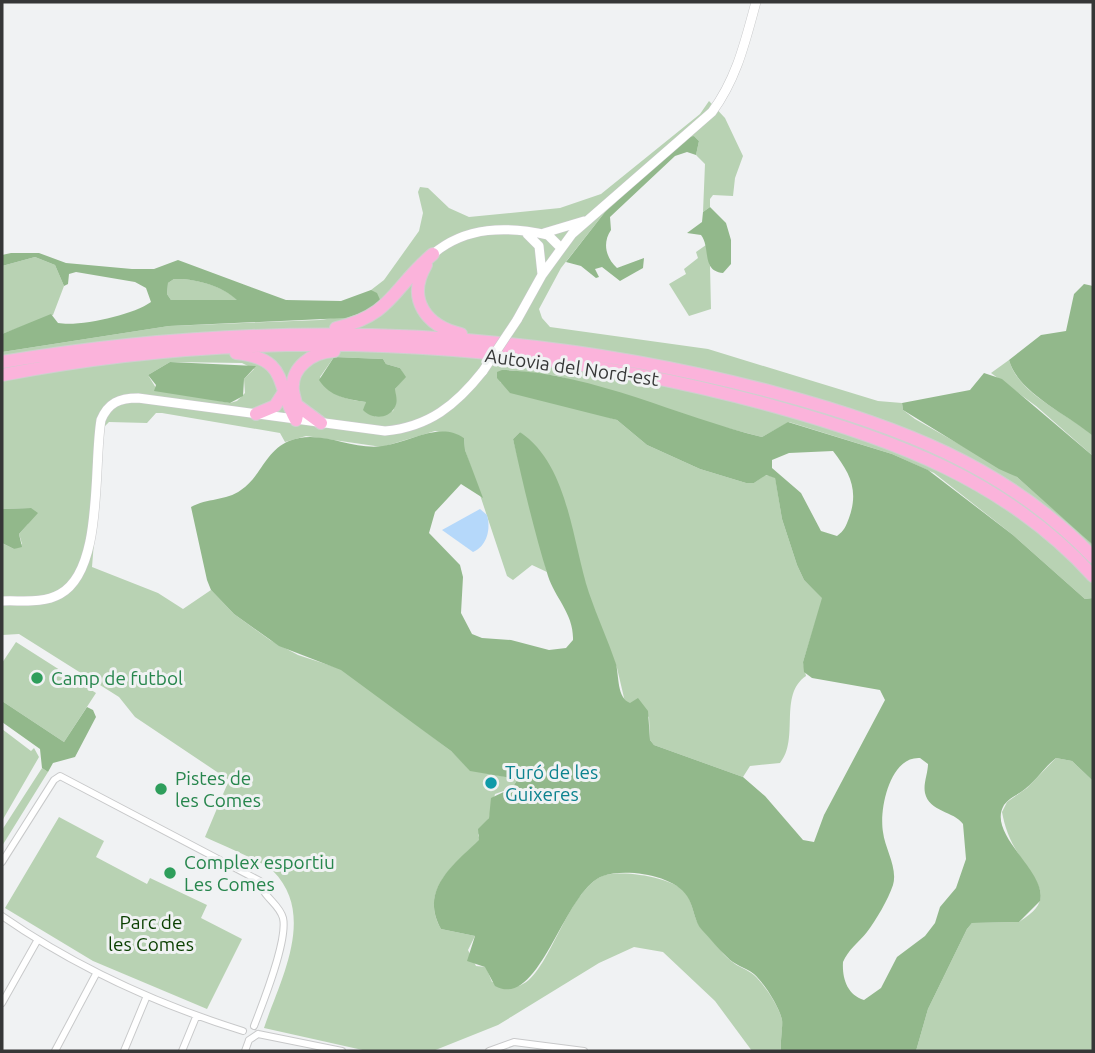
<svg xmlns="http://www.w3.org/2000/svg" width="1095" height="1053" viewBox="0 0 1095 1053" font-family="Ubuntu,sans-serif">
<rect width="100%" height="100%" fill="#f0f2f3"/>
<path fill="#b8d2b3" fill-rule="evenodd" d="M709,101L725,118L743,156L735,178L733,196L713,195L710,199V207L703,212L705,164L696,155L699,141L694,136L605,212L561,268L539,309L542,318L550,327L708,349L878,401L902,403L903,410L915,419L1017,477L1084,536L1093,545V598L1085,599L1013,535L934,473L892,454L789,422L762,437L700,421L558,376L507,370L500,382L504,384L617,420L647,445L700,469L746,483H754L765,475L775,477L782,519L797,565L804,580L823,598L803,662L806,676C778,695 800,739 780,763L750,766L743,777L654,745L650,740L649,717L625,702L617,668L588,593L557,482L543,456L520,432L513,439L547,572L532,565L513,580L507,576L465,450L464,438L435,431L382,447L306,436L285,442L280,433L162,413H156L147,423L109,422L103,428L92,567L158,593L183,609L211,590L234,614L270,640L298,655L341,669L368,688L451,751L470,770L518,779L512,788L495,794L489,818L478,835L480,840C453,865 419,891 441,929L475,936L468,950L476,966L486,967L492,982C499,983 511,988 518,986C548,979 564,897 600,877C617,868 673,877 685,892C694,903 693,921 703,930C713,940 721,953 731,961C738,967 747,969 754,975C764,984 779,1006 782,1020C783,1027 780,1042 781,1051H752L715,1001L663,952L634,947L599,963L498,1025L433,1051H367L264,1028C280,980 317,915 273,871C262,861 221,845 205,837L229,780L135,717L119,697L19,634L2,635V543L14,549L22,544L19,534L28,524L31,508L2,509V352L169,326L320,320L361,314L371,290L384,280L419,231L423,213L418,192L420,187L428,188L449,208L469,217L560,208L601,194L700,114ZM334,357L383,359L386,364L400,368L405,377L395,389L396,403L393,411L376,417L365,407L366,402C344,399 331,396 320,377ZM170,362L242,363L254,369L244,379L245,393L237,401L230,403L156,388L148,375Z
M706,245L710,266L711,309L689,316L669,284L686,274L684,269L698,258L696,252Z
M35,257L55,265L64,286L53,315L2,334V266Z
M174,279C195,278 223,286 238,300H171L167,294L168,283Z
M1009,360C1019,396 1068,413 1093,436V456L1036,406L991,373Z
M16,642L96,693L64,742L2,701V663Z
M2,729L31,751L34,748L39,757L2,821Z
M1056,758L1072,761L1093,781V1051H916L928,1009L967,929L972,923L1019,922C1056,899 1038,885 1021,858C1011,843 1005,829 1002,812L1007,802L1027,788Z
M42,768L48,772L2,846V830Z
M59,817L104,841L96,857L147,884L150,878L207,905L201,918L242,939L207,1009L93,961L5,908Z"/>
<path fill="#92b88b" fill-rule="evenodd" d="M694,136L699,141L696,155L687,152L675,156L610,217L611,230C602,243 606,258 617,268L644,258L643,268L620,281L602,267L595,269L599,277L596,278L581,266L566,262L605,212L686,138Z
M710,207L726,223L731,240V264L723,273C701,271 711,248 701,235L687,233L702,222L703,212Z
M11,253H39L66,263L132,269H154L178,260L286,300L341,301L371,290L377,293L381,302L369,311L345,318L169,326L2,352V334L51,314L58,323C80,327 133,315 151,302L146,288L135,282L76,272L69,274L68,284L64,286L55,265L35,257L2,266V255ZM174,279C194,278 223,286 237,300H171L167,294L168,283Z
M1084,284L1093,286V436C1069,415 1018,393 1009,360L1041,335L1066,331L1074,294Z
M334,357L383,359L386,364L400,368L406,377L395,389C396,395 398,402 395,407C388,420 371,419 363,410L366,402C347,399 330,397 319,380Z
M170,362L256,366L244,379L243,396L230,403L154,391L156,385L148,375Z
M502,370C591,372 676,416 762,437L788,422L892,454L928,470L1013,535L1085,599L1093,598V781L1072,761L1056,758C1043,768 1035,783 1021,792C1015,796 1008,799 1004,805C986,835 1048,872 1040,901L1019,922L972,923L967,929L928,1009L916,1051H781C780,1043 783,1025 782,1020C779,1006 764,983 754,974C745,967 734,965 727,957C718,949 711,939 702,930C694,922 694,906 687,896C674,875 625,868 603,876C564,889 540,1011 495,986L485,967L467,961L475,936L441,929C419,890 453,865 479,840L478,829L489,818L491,798L512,788L518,779L470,771L451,751L341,670L279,646L234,614L211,590L207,580L191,507C207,498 226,501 241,490C261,477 265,451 289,441C320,428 352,451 383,446C410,442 440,421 464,438L465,450L483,498L461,484L435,512L429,533L460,565L463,577L461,613L472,634L482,638L511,640L549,650L566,648L573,640C574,614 555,598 548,576C534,531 523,484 513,439L520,432C569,465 572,542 589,593C597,617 608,640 616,664C619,676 617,698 630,703L638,698L648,711L650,740L654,745L743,777L765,796L803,840L814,842L824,815L885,700L880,690L812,678L804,672L803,662L822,598L804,580L797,565L782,519L775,478L766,475L754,483H746L700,469L647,445L617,420L510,393L497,378V372ZM833,451C850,473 859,490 849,518C846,526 844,531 837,536L821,531L801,493L772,468V460L789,453ZM920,758L928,764C928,773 923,784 925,793C929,812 954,811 963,824L966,859L956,888L940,907L935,923L925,936L897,957L881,988L864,1000C847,995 842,978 843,962C848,950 859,942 867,932C876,920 888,900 893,885C898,868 885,849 883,832C879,809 890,756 920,758Z
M984,373L1002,379L1093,456V545L1017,477L999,469L903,410L902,403L970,390Z
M31,508L38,513L19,534L22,547L14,549L2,543V509Z
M2,701L64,742L87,707L93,710L96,717L75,757L53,763L48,772L42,768L40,749L2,722Z"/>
<path fill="#b5d8fa" d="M480,509L487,515C491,529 487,546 473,552L442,530Z"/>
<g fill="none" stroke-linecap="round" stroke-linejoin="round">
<g stroke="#c8c9ca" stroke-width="8">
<path id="street" d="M2,862L54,780L60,776L260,881C262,897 279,903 283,918C288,940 263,1003 254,1026
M2,916C77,968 156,1004 243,1031
M2,1003L37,941
M258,1034L342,1051
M249,1040L258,1034
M55,1051L96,974
M124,1051L146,998
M182,1051L196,1017
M245,1051L249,1040
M489,1051L514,1042L584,1051"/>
</g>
<g stroke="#c8c9ca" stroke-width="10">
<path id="secondary" d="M544,233L584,221
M527,234L539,246L542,274
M433,254C466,226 507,226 548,235L560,247
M517,320L542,275L572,234L712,112C737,78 745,42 756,2
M2,601C21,600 42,604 60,594C104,570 93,465 101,420C108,403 119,398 138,398L385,431C429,427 456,405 483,371"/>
</g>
<g stroke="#cfcfcf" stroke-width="14">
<path id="highway" d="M426,265C406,299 426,326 461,334
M336,328C393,315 393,287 433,254
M236,353C289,359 275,383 296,420
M2,362C260,319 522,325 776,393C895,425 1006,466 1093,557
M2,375C256,326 523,337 773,406C893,439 1007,481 1093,576
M298,406L321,423
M256,414L275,406L284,392
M296,420C299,408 295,402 293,391C290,367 313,352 334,351"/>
</g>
<use href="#street" stroke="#fff" stroke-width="6"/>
<use href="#secondary" stroke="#fff" stroke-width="9"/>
<use href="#highway" stroke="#fbb3db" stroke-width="12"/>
<g stroke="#c8c9ca" stroke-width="10" stroke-linecap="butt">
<path id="secondary-bridge" d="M483,371L517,320"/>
</g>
<use href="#secondary-bridge" stroke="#fff" stroke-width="9"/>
</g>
<g fill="#2e9e5b" stroke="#f0f2f3" stroke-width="2.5">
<circle cx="37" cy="678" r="7"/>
<circle cx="161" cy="789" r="7"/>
<circle cx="170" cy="873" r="7"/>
</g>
<circle fill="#0f9aa8" stroke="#f0f2f3" stroke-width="2.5" cx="491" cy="783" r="7"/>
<g text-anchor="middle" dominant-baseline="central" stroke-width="6" stroke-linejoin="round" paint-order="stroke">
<g font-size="19" fill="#363737" stroke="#f0f2f3">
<text transform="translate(572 367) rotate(8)">Autovia del Nord-est</text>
</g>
<g font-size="19" fill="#27864d" stroke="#f0f2f3" text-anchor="start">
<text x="51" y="678">Camp de futbol</text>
<text x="175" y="778">Pistes de<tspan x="175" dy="22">les Comes</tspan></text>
<text x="184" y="862">Complex esportiu<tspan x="184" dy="22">Les Comes</tspan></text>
</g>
<g font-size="19" fill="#0d838f" stroke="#f0f2f3" text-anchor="start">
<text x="505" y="772">Turó de les<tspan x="505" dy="22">Guixeres</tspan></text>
</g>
<g font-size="19" fill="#0a3f00" stroke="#f0f2f3">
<text x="151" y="922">Parc de<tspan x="151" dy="22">les Comes</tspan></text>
</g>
</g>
<rect width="1095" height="1053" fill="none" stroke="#363737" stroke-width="7"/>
</svg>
